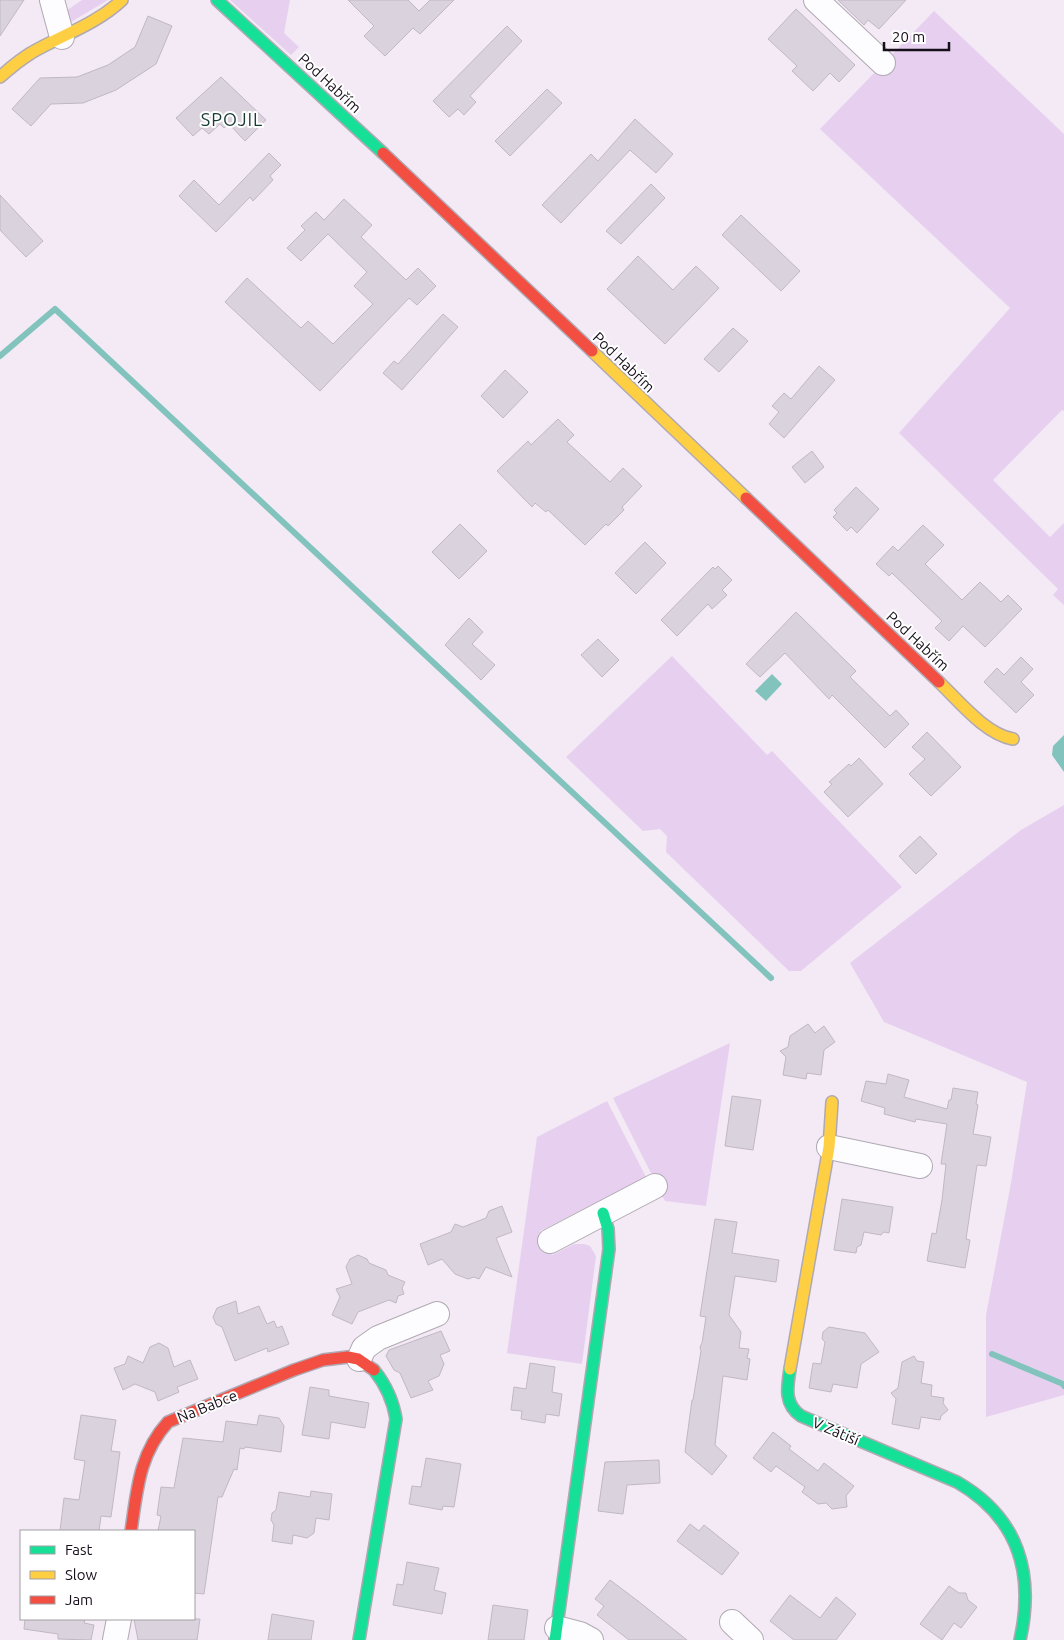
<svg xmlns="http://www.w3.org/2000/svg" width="1064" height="1640" viewBox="0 0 1064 1640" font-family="Ubuntu,sans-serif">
<rect width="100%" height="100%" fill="#f3eaf6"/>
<path fill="#e7d0ef" d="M82,0H108L71,22L63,13Z
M230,0H290L284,33L299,47L291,55Z
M934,11L1064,134V411L1062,410L993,480L1050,537L1064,523V605L1053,595L1058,589L899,433L1010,308L820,129Z
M672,656L767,755L772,751L902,887L801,971H789L666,852L667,836L660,829L643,831L566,757Z
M1064,805V1395L986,1417V1315L1011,1183L1027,1082L884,1022L850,963L1021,830Z
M730,1043L706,1206L665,1201L613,1098Z
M607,1101L646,1177L540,1231L552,1255L574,1244H584L590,1246L596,1256L582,1364L507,1353L537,1137Z"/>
<path fill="#82c4bd" d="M772,674L782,684L766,701L755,691Z
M1064,735V772L1052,755L1053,746Z"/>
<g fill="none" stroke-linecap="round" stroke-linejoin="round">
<path stroke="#82c4bd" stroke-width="6" d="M0,356L55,309L771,978
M992,1354L1063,1384L1064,1386"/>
</g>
<path fill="#dad2dd" stroke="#c0b8c3" d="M0,0H24L0,36Z
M348,0H408L419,11L430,0H454L420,34L413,28L385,56L364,36L374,26Z
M838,0H906L879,29L868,20L864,25Z
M796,9L855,65L839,82L830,73L813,91L792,71L797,66L768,39Z
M148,16L172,26L156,64L116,90L83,103L51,104L31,126L12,109L40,78L77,77L108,65L135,47Z
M507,26L522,41L470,96L476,102L464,115L458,109L449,117L433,101Z
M221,77L266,120L245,141L229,124L224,128L220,124L209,134L202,128L193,136L176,118Z
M547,89L562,103L510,156L495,141Z
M635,119L673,154L656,173L630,150L561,223L542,205L591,154L598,161Z
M269,153L281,165L270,176L273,180L253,201L250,197L216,232L179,196L194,180L219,205Z
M651,184L665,198L621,244L606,231Z
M0,195L43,241L26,257L0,230Z
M344,199L372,225L361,237L406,280L418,268L436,286L417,305L409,298L320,391L225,302L247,278L301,328L308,321L333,344L373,304L354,286L367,272L328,234L301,261L287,248L305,230L301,226L316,212L324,220Z
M741,215L800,271L781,291L722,235Z
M638,256L673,290L696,266L719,288L665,344L607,289Z
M443,314L458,327L402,390L383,373L394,361L398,364Z
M733,328L748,341L719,372L704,359Z
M819,366L835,380L784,438L769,424L779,412L772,406L784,393L791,399Z
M505,370L528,392L503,418L481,396Z
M558,419L574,435L567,442L610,482L623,468L642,486L622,507L624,510L608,526L606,524L585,545L548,510L546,512L535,503L532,507L497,471L528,441L531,445Z
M812,451L824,467L805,483L792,467Z
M856,487L879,509L857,533L851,527L847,531L833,517L837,513L834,510Z
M460,524L487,551L459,579L432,552Z
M923,525L944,545L925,564L962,600L980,582L1001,602L1008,595L1022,609L985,647L963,626L949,641L935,628L942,621L892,573L889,576L876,564L893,546L898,551Z
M645,542L666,563L636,594L615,573Z
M718,566L732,580L722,590L727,595L712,609L708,604L677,636L661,620L713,567L715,569Z
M796,612L856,671L850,677L890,716L896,710L909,724L885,748L832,695L829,699L785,653L760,677L746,664Z
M469,618L483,632L472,644L495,665L481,680L445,645Z
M598,639L619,660L602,677L581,655Z
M1021,657L1033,669L1021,682L1034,695L1016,713L984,682L997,668L1004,675Z
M927,732L961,767L931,796L909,774L925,759L912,747Z
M859,758L883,784L848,817L824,792L832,784L829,782L849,764L851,766Z
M920,836L937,854L916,874L899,856Z
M808,1024L815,1033L824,1026L835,1042L824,1050L821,1075L807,1073L806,1079L783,1075L786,1057L780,1051L788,1047L790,1036Z
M888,1074L909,1080L904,1097L947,1109L949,1100H951L953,1088L978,1092L976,1104L978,1105L973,1134L991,1137L986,1166L977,1165L966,1239L970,1240L965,1268L927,1261L932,1233L936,1234L942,1200L946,1164H941L947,1124L916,1119L915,1122L884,1114L885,1108L861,1101L866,1081L886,1084Z
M732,1096L761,1100L753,1150L725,1146Z
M842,1199L893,1207L889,1233L884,1232L881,1235L864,1232L861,1245L857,1247L856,1253L834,1250Z
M502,1206L512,1232L496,1238L512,1277L486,1267L479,1279L474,1277L468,1279L455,1274L442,1259L428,1265L420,1244L451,1232L455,1224L463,1227L486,1218L489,1211Z
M715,1219L737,1222L732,1253L779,1260L776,1282L735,1276L729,1315L741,1332L739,1348L749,1349L747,1358L750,1359L747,1380L723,1376L715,1445L727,1456L712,1475L685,1452L692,1400H693L701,1351L700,1347L702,1343L706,1317L700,1316Z
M358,1255L367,1259L369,1263L386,1270L388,1275L405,1282L402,1288L404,1294L398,1296L396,1303L389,1300L358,1312L352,1324L332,1315L340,1297L336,1289L352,1284L346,1267L350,1259Z
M236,1301L238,1314L259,1306L267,1324L274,1321L277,1328L282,1326L289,1344L268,1352L267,1348L235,1361L222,1327L216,1324L213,1317L217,1308Z
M829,1327L865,1333L879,1352L861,1364L857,1388L833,1384L831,1392L809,1388L813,1363L821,1364L825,1342L822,1339L823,1332Z
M441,1331L450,1351L440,1355L444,1364L439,1376L428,1381L433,1390L411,1398L400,1373L394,1370L386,1356L389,1350Z
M159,1343L168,1348L174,1367L190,1360L198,1379L177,1387L179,1392L158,1401L155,1392L135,1384L123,1390L114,1368L125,1364L128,1356L143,1363L150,1347Z
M914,1356L917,1361L924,1362L921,1383L932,1385L931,1396L944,1398L943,1403L948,1410L941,1416L940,1420L921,1417L919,1429L892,1424L896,1399L891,1393L898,1388L902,1362Z
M530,1363L555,1367L552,1392L562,1394L559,1416L546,1414L545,1423L521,1419L522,1411L511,1410L514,1387L526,1389Z
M310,1387L329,1390V1396L369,1403L365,1428L331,1422L329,1439L302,1435Z
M81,1415L116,1420L111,1451L120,1452L111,1517L101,1516L99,1531H60L64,1498L79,1500L85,1461L74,1459Z
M259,1415L279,1418L284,1426L281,1452L245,1447L244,1449L240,1448L237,1470L234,1469L222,1497H218L204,1594L194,1593V1531H158L161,1516L157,1515L161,1487L174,1488L183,1438L223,1442L226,1421L257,1425Z
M773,1432L791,1446L789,1449L818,1471L824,1463L854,1486L846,1496L847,1507L832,1509L826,1503L818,1504L802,1492L805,1487L776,1466L771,1472L753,1458Z
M426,1458L461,1464L454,1507L443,1506L442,1510L409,1504L412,1486L421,1487Z
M659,1460L660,1483L627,1485L623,1514L598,1511L605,1462Z
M311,1491L332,1494L329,1520L316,1518L314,1533L307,1538L293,1535L292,1544L272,1541L274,1525L271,1520L272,1513L276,1510L279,1492L310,1497Z
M690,1524L699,1531L704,1525L739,1553L722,1575L677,1541Z
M407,1562L439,1568L434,1590L446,1593L442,1614L393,1605L397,1584L403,1585Z
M610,1580L638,1601L687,1640H629L597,1615L604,1606L595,1599Z
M949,1586L959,1593H966L968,1600L977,1607L961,1628L954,1623L942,1640L920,1624Z
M790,1595L820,1618L836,1597L856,1614L836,1640H794L770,1621Z
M493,1605L528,1610L524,1640H488Z
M272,1614L314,1621L311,1640H268Z
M25,1619H85L84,1623L94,1625L91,1640L58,1639V1634L24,1629Z
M134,1619H200L197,1640H138Z"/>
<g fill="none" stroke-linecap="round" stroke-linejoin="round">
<g stroke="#b0a9b3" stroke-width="26">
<path id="street" d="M52,0L62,37
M816,0L883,63
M829,1147L920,1166
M550,1241L655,1186
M359,1359L364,1348L378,1338L437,1314
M732,1622L751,1640
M557,1628L580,1634L591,1640
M115,1640L119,1619"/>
</g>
<g stroke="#b0a9b3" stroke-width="14">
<path id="fast" d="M217,0L383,153
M790,1369C787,1388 784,1404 801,1416L957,1482C1018,1517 1035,1573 1020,1640
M359,1640L396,1419C393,1400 386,1385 374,1370
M555,1640L609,1249L608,1229L603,1213"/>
</g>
<g stroke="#b0a9b3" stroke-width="14">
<path id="slow" d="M0,77C10,68 20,60 31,53C62,35 95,25 122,0
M592,351L746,498
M939,682C959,701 985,734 1013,739
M790,1369L829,1147L832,1102"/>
</g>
<g stroke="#b0a9b3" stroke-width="14">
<path id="jam" d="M383,153L592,351
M746,498L939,682
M131,1531C137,1490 139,1454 168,1422L294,1370L323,1360L348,1357L358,1359L374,1370"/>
</g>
<use href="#street" stroke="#fdfcfe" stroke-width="24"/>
<use href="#fast" stroke="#16e098" stroke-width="11"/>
<use href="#slow" stroke="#ffcf43" stroke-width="11"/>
<use href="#jam" stroke="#f24e42" stroke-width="11"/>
</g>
<g text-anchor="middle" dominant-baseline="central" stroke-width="4" stroke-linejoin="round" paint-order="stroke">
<g font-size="15" fill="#160e19" stroke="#fff">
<text transform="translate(330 83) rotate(43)">Pod Habřím</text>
<text transform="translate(624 362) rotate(44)">Pod Habřím</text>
<text transform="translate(918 641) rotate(43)">Pod Habřím</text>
<text transform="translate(207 1406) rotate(-22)">Na Babce</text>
<text transform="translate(836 1431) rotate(23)">V Zátiší</text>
</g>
<g font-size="18" letter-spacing="1" fill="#193a35" stroke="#fff">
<text x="232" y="119">SPOJIL</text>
</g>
</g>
<rect x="20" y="1530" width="175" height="90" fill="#ffffff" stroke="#a29fa3"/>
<rect x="30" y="1546" width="25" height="8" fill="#16e098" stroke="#a29fa3"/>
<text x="65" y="1555" font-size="15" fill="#160e19">Fast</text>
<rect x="30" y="1571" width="25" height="8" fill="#ffcf43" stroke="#a29fa3"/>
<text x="65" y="1580" font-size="15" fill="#160e19">Slow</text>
<rect x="30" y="1596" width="25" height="8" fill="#f24e42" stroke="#a29fa3"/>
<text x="65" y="1605" font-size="15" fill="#160e19">Jam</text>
<path d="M884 42v8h65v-8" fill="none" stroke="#160e19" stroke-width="2.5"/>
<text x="892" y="42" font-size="15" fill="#160e19" stroke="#ffffff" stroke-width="4" paint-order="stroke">20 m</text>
</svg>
